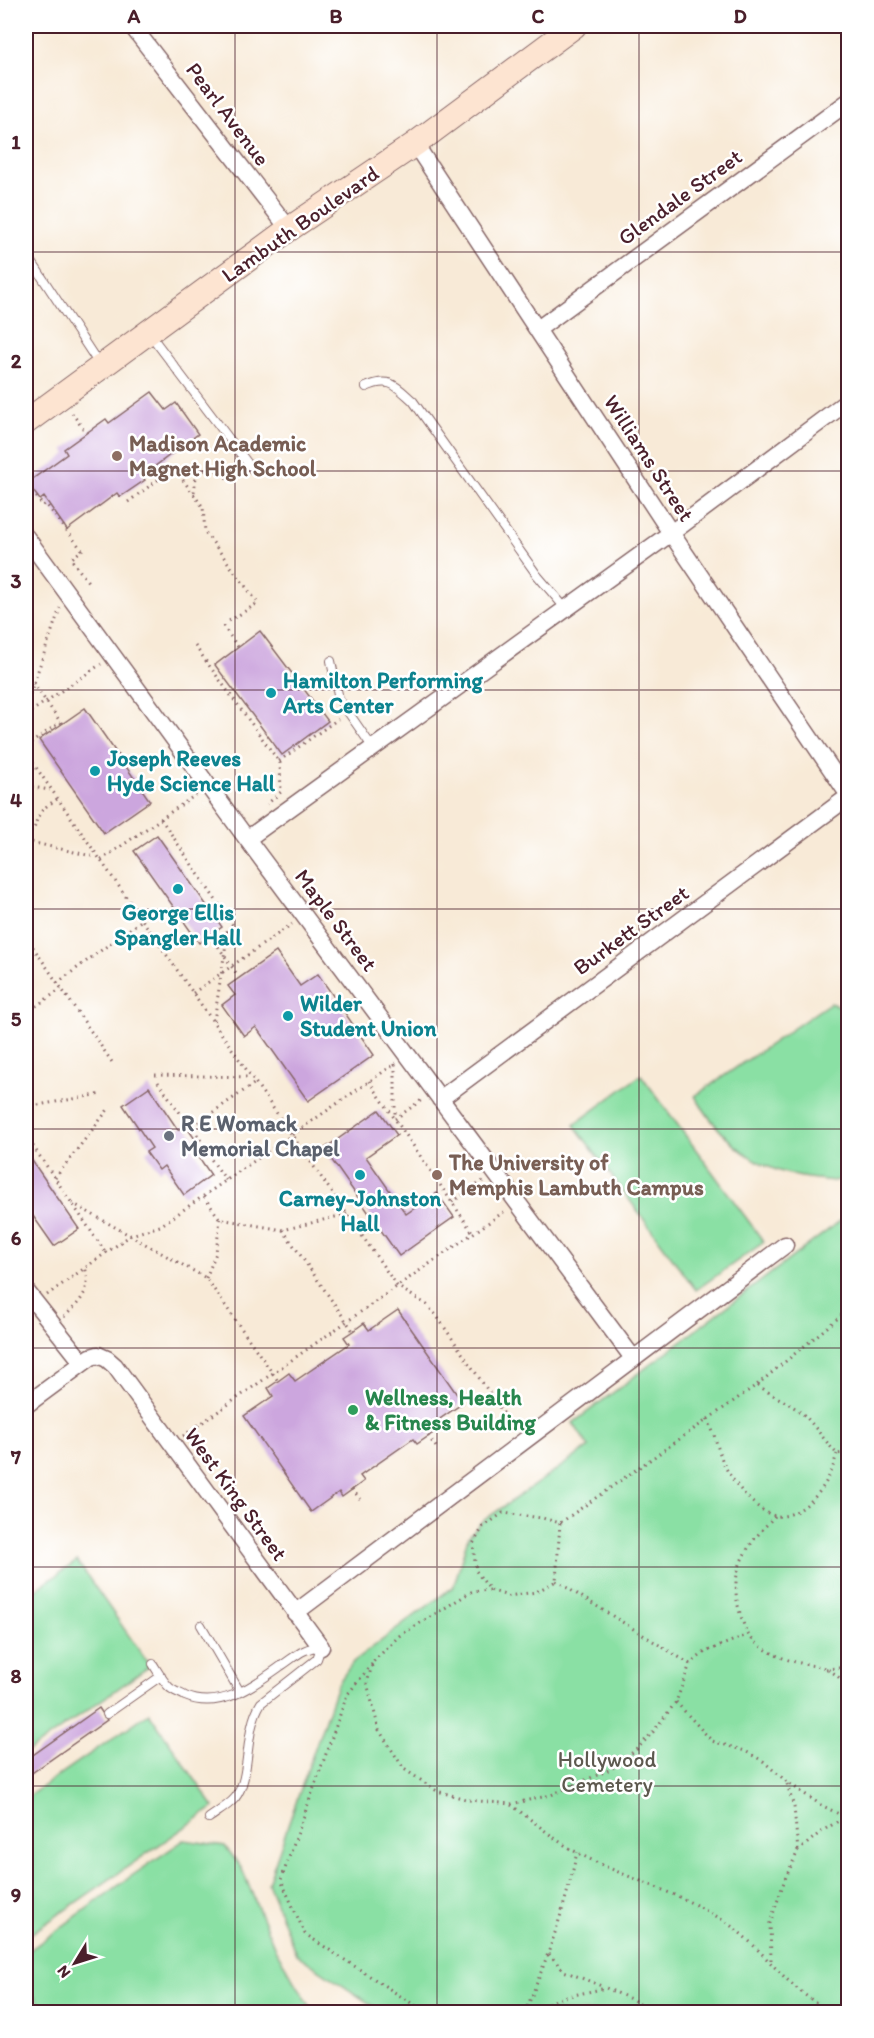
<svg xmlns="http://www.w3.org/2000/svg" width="874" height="2038" viewBox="0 0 874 2038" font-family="Itim,sans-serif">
<rect width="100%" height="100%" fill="#fff"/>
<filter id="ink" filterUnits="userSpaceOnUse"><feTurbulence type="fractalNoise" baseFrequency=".0167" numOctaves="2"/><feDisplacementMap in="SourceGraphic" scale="12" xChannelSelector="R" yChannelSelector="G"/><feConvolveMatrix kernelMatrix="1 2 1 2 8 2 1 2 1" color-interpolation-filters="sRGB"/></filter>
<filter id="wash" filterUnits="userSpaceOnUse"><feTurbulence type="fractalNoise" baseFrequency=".008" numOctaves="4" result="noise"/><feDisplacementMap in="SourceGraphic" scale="24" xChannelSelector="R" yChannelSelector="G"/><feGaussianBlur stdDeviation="1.35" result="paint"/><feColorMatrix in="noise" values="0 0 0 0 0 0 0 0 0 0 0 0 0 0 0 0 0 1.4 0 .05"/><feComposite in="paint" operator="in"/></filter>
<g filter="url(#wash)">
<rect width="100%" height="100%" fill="#f8ead7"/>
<path fill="#8ae0a4" stroke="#6a8068" stroke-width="1.5" d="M830,1003L844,1007L848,1012V1181C838,1182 827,1180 816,1179C759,1173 724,1144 695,1096Z
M641,1075L764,1242L696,1290L574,1125Z
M848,1215V2012H382L296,1954L268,1883L337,1685L353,1662L454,1586L468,1537L480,1523L589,1447L573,1423Z
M77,1561L150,1666L26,1753V1597Z
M149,1713L214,1807L26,1937V1798Z
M184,1840L225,1846L241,1867L276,1951L314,2012H47L26,1987V1953L130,1877Z"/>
<g id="blocks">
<path fill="#cca6de" d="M152,392L166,410L176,403L198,434L142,476L145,480L120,497L117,493L67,530L44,497L40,500L27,483L67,454L64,449L106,419L109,423Z
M260,631L328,721L282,755L215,665Z
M85,708L150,801L104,833L39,740Z
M157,835L222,927L199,943L134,851Z
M276,952L300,986L318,974L374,1055L308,1101L256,1027L244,1036L222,1005L235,995L228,986Z
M149,1087L178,1130L185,1125L198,1143L192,1147L211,1175L184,1195L164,1166L159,1170L146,1152L152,1148L123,1105Z
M379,1110L397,1135L366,1157L406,1214L437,1193L454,1217L399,1256L324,1149Z
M26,1152L79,1229L54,1246L26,1206Z
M398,1310L463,1403L434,1423L439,1429L417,1444L413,1439L360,1476L364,1481L342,1497L339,1492L311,1512L244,1416L273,1396L268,1388L278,1381L289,1373L295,1381L349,1344L344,1337L353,1331L364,1323L369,1330Z
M99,1708L107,1720L26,1777V1760Z"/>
</g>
</g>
<g filter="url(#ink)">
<use href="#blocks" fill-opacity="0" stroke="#876667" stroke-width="1.5"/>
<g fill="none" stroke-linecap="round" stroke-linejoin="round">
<g stroke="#876667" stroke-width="10">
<path id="lane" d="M26,253L99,364
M149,333L252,469
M366,387C390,376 396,386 413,401L537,575L566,609
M331,661L339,699L373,748
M201,1625L240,1692
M153,1664C158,1672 163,1681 169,1687C173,1691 180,1693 185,1696C220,1711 253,1686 281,1666C295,1657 303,1647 321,1647L317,1659L261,1703C243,1731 252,1777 235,1798C228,1806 217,1812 209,1818
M107,1714L161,1676"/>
</g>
<g stroke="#876667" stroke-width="19">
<path id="street" d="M132,26L289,229
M415,144L671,533L848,794
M538,329L848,102
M26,537L247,839L633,1358
M247,839L671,533L848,401
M440,1099L848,797
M26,1291L83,1363
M26,1405L91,1357L98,1355L107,1359L115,1366L321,1647
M295,1613L785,1245"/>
</g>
<g stroke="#876667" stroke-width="26">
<path id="secondary" d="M26,422L289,229L415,144L574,26"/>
</g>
<path stroke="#876667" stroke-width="3" stroke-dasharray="1.5 4.5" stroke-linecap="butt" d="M72,413L86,433
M174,468L217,471L227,478
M26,482L43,506L46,504L82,550L71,559L88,582
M194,492L197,470
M128,502L174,468L203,507L205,532L258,603L229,621
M223,626L238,647
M195,646L280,763L281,792L267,804
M33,683L62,724
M26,705L60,608
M26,715L101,664
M26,747L60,722
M26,753L397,1286L427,1305L436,1315L515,1430
M279,761L338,719
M26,786L50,790
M161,819L234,927L214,940L236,973
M26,836C39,827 33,823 41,812C45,806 52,803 57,799
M26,841L96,857
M101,860L197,794
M26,937L114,1065
M57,983L142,920
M193,993L292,924
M26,1013L61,989
M214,1021L228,931
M395,1064V1118
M155,1075L251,1077
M369,1081L473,1233
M158,1082L183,1117L187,1118L203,1144V1148L226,1180
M26,1107L102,1094
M395,1119L423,1099
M193,1126L255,1083
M26,1136L106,1253
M55,1178L110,1107
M204,1197L220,1219L283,1230L347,1214
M452,1202L483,1181
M72,1203L206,1278L278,1381
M283,1230L353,1331
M206,1278L216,1253L220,1219
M47,1295L131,1235L160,1226L396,1063
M64,1317C80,1302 92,1291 85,1267
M758,1385C773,1397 792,1403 806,1417C817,1429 826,1442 837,1454L848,1452
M707,1419C716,1434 717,1451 725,1466C732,1482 758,1514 777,1516C797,1518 819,1496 827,1480C832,1472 834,1463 837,1454
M183,1436L505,1211
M428,1436L436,1447
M352,1489L360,1499
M775,1516C746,1546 727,1571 740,1613C747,1636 749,1640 770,1652C779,1657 790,1661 800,1663C808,1666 819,1665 827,1669C835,1673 842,1680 848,1686
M560,1523L556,1581L536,1592L508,1596L490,1590L476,1571L473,1544L483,1527L503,1513L542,1518L560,1523L758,1384L848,1310
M556,1581L690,1664
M490,1590L471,1592L399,1636L373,1662L367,1683L379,1730L404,1769L437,1791L469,1800L511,1804L551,1795L611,1769L637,1749L653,1732L676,1702L690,1664L705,1652L747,1635
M372,1664L347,1695L281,1880L305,1934L425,2012
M826,1669L848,1667
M676,1702L712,1741L745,1751L763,1761L787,1782L821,1805L845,1817L848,1816
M787,1784L794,1807L798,1851
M511,1805C533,1820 555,1841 578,1853C626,1879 681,1892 727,1923C765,1949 790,1995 835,2012
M549,1954L564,1971L604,1987
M771,1960L770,1923L785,1879L798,1851L822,1831L845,1817
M525,2012C547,1960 565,1908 577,1852
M526,2012L564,1997L606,1988L633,2000L652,2012"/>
<use href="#lane" stroke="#fff" stroke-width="8"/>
<use href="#street" stroke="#fff" stroke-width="16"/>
<use href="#secondary" stroke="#fde4d1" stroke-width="24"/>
</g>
</g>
<path fill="none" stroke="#4a1f2b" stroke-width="1.5" stroke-opacity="0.55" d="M235,26V2012M437,26V2012M639,26V2012M26,252H848M26,471H848M26,690H848M26,909H848M26,1129H848M26,1348H848M26,1567H848M26,1786H848"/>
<g fill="#8d6e63" stroke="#fff" stroke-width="2">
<circle cx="117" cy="456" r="6"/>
<circle cx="437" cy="1175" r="6"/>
</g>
<g fill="#0f9aa8" stroke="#fff" stroke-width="2">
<circle cx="271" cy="693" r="6"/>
<circle cx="95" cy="771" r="6"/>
<circle cx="178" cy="889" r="6"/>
<circle cx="288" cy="1016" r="6"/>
<circle cx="360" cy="1175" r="6"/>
</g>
<circle fill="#6b7280" stroke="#fff" stroke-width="2" cx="169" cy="1136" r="6"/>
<circle fill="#2e9e5b" stroke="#fff" stroke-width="2" cx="353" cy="1410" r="6"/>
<g text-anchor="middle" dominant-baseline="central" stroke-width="5" stroke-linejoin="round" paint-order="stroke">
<g font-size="22" fill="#4a1f2b" stroke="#fff">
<text transform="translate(228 114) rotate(53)">Pearl Avenue</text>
<text transform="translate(680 197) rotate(-36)">Glendale Street</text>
<text transform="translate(300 224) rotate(-35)">Lambuth Boulevard</text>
<text transform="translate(649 458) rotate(57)">Williams Street</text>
<text transform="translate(336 920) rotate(53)">Maple Street</text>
<text transform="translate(631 930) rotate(-36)">Burkett Street</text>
<text transform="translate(236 1494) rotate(54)">West King Street</text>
</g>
<g font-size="22" font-weight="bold" fill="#785e54" stroke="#fff" text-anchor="start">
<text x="129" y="443">Madison Academic<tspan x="129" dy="25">Magnet High School</tspan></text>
<text x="449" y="1162">The University of<tspan x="449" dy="25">Memphis Lambuth Campus</tspan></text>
</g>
<g font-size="22" font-weight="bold" fill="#0d838f" stroke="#fff" text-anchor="start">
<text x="283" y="680">Hamilton Performing<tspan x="283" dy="25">Arts Center</tspan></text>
<text x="107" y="758">Joseph Reeves<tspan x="107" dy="25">Hyde Science Hall</tspan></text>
<text x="178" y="912" text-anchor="middle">George Ellis<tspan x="178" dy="25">Spangler Hall</tspan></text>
<text x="300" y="1003">Wilder<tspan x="300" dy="25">Student Union</tspan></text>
<text x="360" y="1198" text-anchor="middle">Carney-Johnston<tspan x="360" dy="25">Hall</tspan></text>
</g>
<g font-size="22" font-weight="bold" fill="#5b616d" stroke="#fff" text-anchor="start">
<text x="181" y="1123">R E Womack<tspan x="181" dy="25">Memorial Chapel</tspan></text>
</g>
<g font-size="22" font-weight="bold" fill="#27864d" stroke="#fff" text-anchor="start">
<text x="365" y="1397">Wellness, Health<tspan x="365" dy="25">&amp; Fitness Building</tspan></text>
</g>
<g font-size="22" fill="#5d594f" stroke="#fff">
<text x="607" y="1759">Hollywood<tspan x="607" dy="25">Cemetery</tspan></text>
</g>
</g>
<rect width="874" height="2038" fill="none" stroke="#fff" stroke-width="66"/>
<g transform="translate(75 1963) rotate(232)" stroke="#ffffff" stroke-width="4.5" paint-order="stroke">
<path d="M0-4.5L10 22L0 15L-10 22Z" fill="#4a1f2b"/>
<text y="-9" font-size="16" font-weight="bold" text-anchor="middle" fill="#4a1f2b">N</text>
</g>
<rect x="33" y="33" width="808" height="1972" fill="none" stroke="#4a1f2b" stroke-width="2"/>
<g font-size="20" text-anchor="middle" font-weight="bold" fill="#4a1f2b">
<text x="134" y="23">A</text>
<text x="336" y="23">B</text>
<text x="538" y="23">C</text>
<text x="740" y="23">D</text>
<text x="16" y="149">1</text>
<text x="16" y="368">2</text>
<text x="16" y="588">3</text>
<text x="16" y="807">4</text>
<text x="16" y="1026">5</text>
<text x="16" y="1245">6</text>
<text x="16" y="1464">7</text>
<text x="16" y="1683">8</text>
<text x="16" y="1902">9</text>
</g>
</svg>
